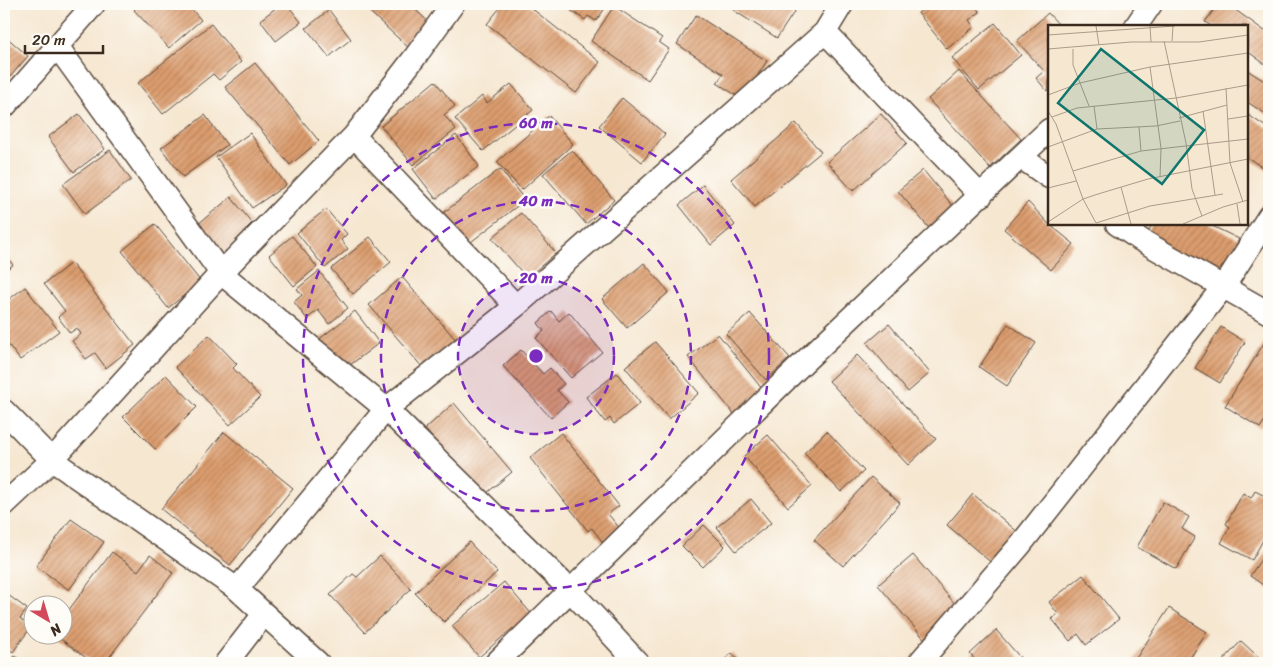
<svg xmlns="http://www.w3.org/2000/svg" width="1273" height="667" viewBox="0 0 1273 667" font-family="Sriracha,sans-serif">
<defs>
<pattern id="building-hatch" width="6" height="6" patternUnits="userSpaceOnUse" patternTransform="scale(1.25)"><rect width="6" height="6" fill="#dc9d6e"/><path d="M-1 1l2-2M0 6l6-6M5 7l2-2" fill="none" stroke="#b4805a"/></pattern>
</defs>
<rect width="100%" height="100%" fill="#fdfcf7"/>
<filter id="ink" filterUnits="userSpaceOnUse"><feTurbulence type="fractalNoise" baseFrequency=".02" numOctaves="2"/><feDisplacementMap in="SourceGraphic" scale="10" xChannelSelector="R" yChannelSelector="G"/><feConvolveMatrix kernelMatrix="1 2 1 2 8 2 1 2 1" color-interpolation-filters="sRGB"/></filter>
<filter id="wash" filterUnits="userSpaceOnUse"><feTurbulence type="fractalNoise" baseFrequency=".0096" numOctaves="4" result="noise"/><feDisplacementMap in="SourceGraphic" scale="20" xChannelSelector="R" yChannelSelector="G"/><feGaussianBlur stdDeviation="1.12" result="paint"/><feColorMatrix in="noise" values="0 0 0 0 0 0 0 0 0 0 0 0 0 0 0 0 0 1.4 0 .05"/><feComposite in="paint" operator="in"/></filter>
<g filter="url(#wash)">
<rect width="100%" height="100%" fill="#f6e7d1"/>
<g id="blocks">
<path fill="url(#building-hatch)" d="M141,4H187L201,20L169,48L134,10Z
M281,4H287L301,22L276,41L260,20Z
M361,4H409L432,25L410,49Z
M503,4H526L600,62L576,93L487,24Z
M561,4H608L596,21L588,16L585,20Z
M737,4H794L798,6L777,38L733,10Z
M929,4H973L980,12L969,20L974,27L947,49L918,13Z
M1218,4H1227L1269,34V67L1247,51V26H1211L1205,22Z
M614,6L662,38L659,42L669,49L648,80L591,41Z
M329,10L351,39L329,57L306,28Z
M1048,13L1060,26H1049V88L1047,91L1036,78L1044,71L1017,41Z
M696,15L767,61L742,99L717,83L723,74L677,44Z
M995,23L1021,55L979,90L952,58Z
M211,24L241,62L219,80L213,74L163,114L138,83Z
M4,35L28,56L10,77L4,71Z
M255,63L319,141L290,165L225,87Z
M1247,70L1269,84V116L1247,102Z
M959,71L1021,139L990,168L928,99Z
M435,81L455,106L444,115L456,129L413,165L381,126Z
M511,84L533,110L483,151L455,119L482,96L487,103Z
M622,98L665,134L642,162L599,126Z
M79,114L105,149L74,172L48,137Z
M881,114L907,143L853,191L827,162Z
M1247,114L1269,129V172L1247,157Z
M205,115L227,145L183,177L161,148Z
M549,116L573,144L522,190L497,162Z
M796,123L821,152L755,207L731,179Z
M250,133L286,185L252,208L216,157Z
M456,135L479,166L436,199L413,169Z
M110,150L131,180L85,214L63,184Z
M572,150L614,200L586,224L543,174Z
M500,169L525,200L467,245L442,214Z
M923,170L958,212L933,233L898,191Z
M703,185L735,225L711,245L679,205Z
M231,197L252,223L246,229L249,233L222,254L198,224Z
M1028,202L1049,224L1074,244L1051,270L1004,229Z
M326,209L347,234L341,240L348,249L325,268L297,233Z
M521,213L556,253L527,278L492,238Z
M155,224L201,282L168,308L122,251Z
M1152,224H1208L1239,239L1221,276L1145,239Z
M292,236L317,267L294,286L269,255Z
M370,237L391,262L353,294L331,269Z
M4,252L13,265L4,271Z
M71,263L135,345L106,368L95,353L86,359L72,341L81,334L77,328L70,333L58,317L65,311L44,284Z
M644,263L669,292L627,328L602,299Z
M319,271L348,308L329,324L318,310L307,319L294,302L302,295L297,289Z
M402,277L456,340L423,368L369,305Z
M25,287L59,331L20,360L4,339V303Z
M355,311L379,343L341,372L317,341Z
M551,311L559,321L569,312L602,352L571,378L536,338L544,331L538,323Z
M750,313L790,358L766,380L726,334Z
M889,324L930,373L908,392L867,343Z
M1008,324L1036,343L1007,386L979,367Z
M1221,327L1245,342L1220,383L1195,368Z
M718,334L763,390L734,414L688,357Z
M209,335L237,364L233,368L260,397L230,425L175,367Z
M1266,340L1269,342V414L1260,428L1225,406Z
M655,342L699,393L669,419L625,367Z
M521,350L543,374L550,368L564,384L557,390L568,402L551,418L503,366Z
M857,355L936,439L908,465L829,381Z
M617,373L640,403L614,424L610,418L605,422L586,397Z
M166,375L197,407L155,449L123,417Z
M454,403L512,472L482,497L425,429Z
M827,431L864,471L841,492L804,453Z
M224,432L293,488L230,565L161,509Z
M561,433L619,506L608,514L621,530L604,544L592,528L588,531L530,458Z
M768,435L812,486L788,507L744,456Z
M871,477L900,503L843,566L814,540Z
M1255,491L1269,498V529L1252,560L1221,543L1230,527L1226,524L1243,493L1251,498Z
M973,494L1027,540L1001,571L947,525Z
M751,499L771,523L736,551L717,527Z
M1163,502L1189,517L1182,529L1195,537L1176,569L1137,547Z
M71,519L104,542L69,590L36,566Z
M704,525L725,546L703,567L682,546Z
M469,542L497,572L444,622L415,593Z
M1269,547V589L1250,576Z
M112,552L138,571L150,555L173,573L105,663H93L54,634H62V619Z
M913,555L968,619L933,649L878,585Z
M380,556L411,589L365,632L330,595L353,574L357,577Z
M1083,575L1119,619L1086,645L1078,634L1070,641L1052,619L1058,614L1049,602Z
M504,582L535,618L517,633L513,628L479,657L452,626Z
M4,592L27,609L20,619L31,627L13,652L4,645Z
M1169,608L1207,632L1187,663H1133Z
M996,630L1025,663H978L970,654Z
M1241,641L1265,663H1221Z
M732,653L741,663H721Z
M15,656L24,663H8Z"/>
</g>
</g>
<g filter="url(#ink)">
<use href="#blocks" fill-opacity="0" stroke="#574639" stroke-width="1"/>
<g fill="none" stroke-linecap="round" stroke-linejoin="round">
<g stroke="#574639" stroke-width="25">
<path id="minor" d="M1136,26L1151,4
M825,32L981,196
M57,46L221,273L386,409L571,591L638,663
M4,107L94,4
M354,136L516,306
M1022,158L1049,177
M1117,224L1141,240L1269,313
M4,411L52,460L237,589L318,663
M4,505L52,460L221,273L354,136L415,57L453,4
M237,589L386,409L516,306L825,32L842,4
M226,663L264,614
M496,663L803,363L1049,130
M919,663L1021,544L1224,286L1269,216"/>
</g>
<use href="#minor" stroke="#fff" stroke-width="22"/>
</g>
</g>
<circle cx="536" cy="356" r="78" fill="#7b2cbf" fill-opacity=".12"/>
<g fill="none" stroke="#7b2cbf" stroke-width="2.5" stroke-dasharray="9 6">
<circle cx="536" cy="356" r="78"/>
<circle cx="536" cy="356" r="155"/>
<circle cx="536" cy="356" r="233"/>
</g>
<g transform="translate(1048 25)">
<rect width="200" height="200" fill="#f6e7d1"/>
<path fill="none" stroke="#ab9b89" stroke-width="1" d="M48,1L51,20M102,1L103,17M0,10L127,1M116,16L138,118L144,164L154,191M124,16L125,1M0,24L83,17H151L200,10M25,24V40L41,81M102,42L113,123L112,152M178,63L182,138L195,177M0,70L32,58L102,42L200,28M46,81L49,104M0,86L8,99L35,174L48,198M155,86L167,170M4,92L29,83L128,73L200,60M131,93L179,80M180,94L200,91M91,102L93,126M0,122L49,104L108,101L132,96M200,134V60M25,146L93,126L200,114M73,162L83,199M0,163L28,156M189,179L192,199M0,197L35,174L50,169L100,154L200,134M48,198L102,181L175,169M135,199L175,182L200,175"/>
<path fill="#0f766e" fill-opacity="0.15" stroke="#0f766e" stroke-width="2.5" d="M53,24L156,105L114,159L10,78Z"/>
<rect width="200" height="200" fill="none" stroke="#3b2a1e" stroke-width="2.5"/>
</g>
<circle cx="536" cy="356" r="8" fill="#7b2cbf" stroke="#fdfcf7" stroke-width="2.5"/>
<g font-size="15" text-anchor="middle" font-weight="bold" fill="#7b2cbf" stroke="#fdfcf7" stroke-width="5" stroke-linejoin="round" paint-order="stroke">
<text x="536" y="128">60 m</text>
<text x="536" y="206">40 m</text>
<text x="536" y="283">20 m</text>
</g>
<rect width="1273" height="667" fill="none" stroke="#fdfcf7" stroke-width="20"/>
<g transform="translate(48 620) rotate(142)"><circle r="24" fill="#fdfcf7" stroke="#afa8a0"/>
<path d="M0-4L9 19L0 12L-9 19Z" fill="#d1495b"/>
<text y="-8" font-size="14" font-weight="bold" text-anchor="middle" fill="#3b2a1e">N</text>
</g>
<path d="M25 45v8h78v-8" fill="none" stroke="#3b2a1e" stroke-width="2.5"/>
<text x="32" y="45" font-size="15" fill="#3b2a1e" stroke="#fdfcf7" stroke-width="4" paint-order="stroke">20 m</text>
</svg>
